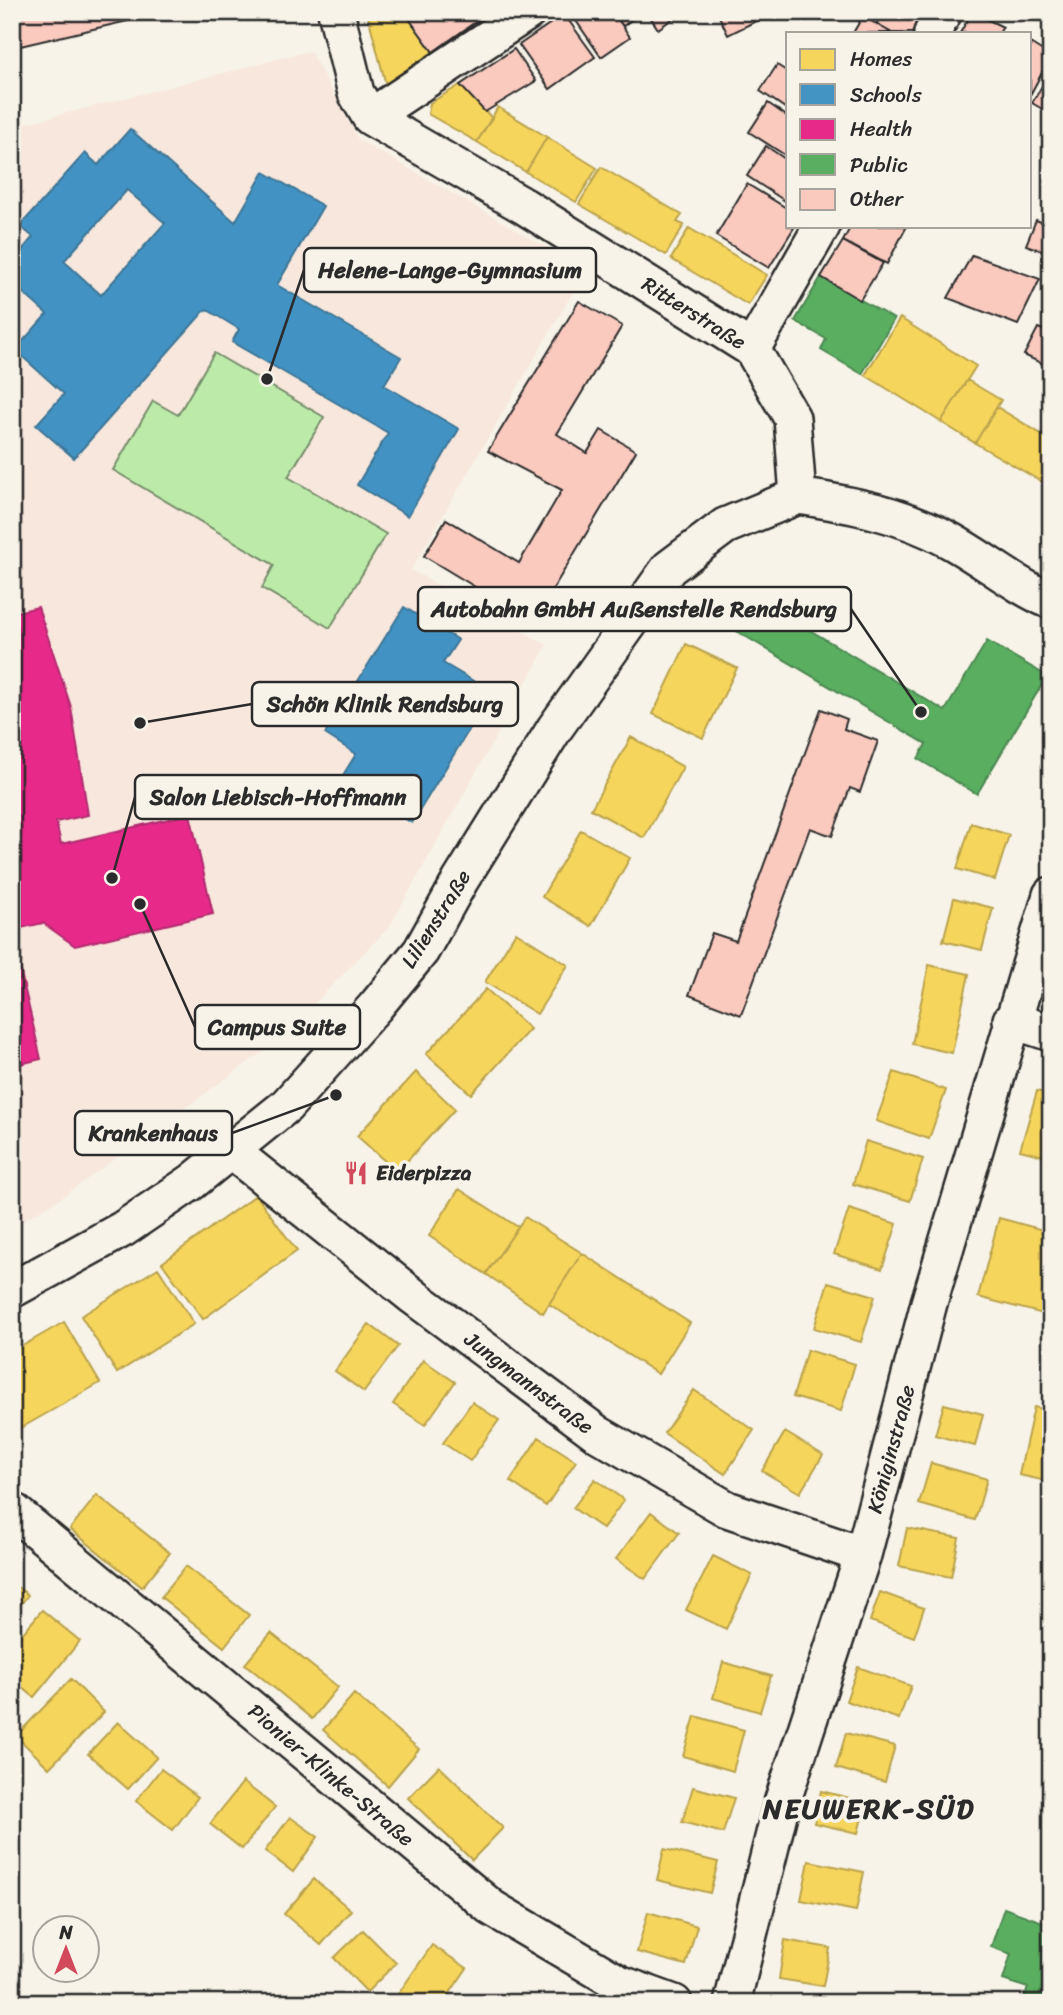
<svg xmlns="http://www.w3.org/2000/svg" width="1063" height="2015" viewBox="0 0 1063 2015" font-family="Sriracha,sans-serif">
<rect width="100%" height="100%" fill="#f7f3e8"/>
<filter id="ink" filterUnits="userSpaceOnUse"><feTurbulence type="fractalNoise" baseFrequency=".0143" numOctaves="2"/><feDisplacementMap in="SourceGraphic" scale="14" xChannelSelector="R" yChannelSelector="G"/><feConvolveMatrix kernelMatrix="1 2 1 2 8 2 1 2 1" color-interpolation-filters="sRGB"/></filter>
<g filter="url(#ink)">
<path fill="#f8e7dc" d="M310,51L359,140L586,270L411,570L547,645L390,926L279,1040L61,1198L12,1227V127Z"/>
<path fill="#bceba9" stroke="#748b6a" stroke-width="2" d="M214,353L324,417L288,477L386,534L330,628L262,588L274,565L113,470L153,401L178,415Z"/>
<path fill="#f6d55c" stroke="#b9a24d" stroke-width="2" d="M367,12H405L433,52L386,85Z
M460,85L492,118L477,142L428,114L430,103Z
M498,107L547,137L526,172L477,142Z
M547,137L597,168L576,202L526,172Z
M601,167L682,215L677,222L684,225L666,255L579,204Z
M689,228L767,275L748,305L671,259Z
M900,318L976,366L941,422L865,375Z
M967,380L1001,400L975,443L941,422Z
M997,407L1051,440V467L1042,482L975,443Z
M1051,467V487L1042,482Z
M686,644L737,668L703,738L653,714Z
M631,737L683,767L644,838L591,809Z
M971,823L1009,835L995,880L957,869Z
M581,830L630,858L591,926L542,897Z
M954,898L993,908L982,950L943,941Z
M516,932L568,965L537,1014L485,982Z
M929,965L969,974L952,1053L912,1044Z
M486,989L530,1029L471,1094L426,1054Z
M416,1072L455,1109L397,1172L357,1136Z
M894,1072L946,1090L929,1139L876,1121Z
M1037,1091L1051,1095V1158L1020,1150Z
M866,1141L923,1159L910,1201L853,1184Z
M459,1189L518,1227L486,1274L429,1236Z
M256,1195L297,1251L203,1319L162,1263Z
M849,1209L897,1224L882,1269L834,1254Z
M525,1217L582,1253L543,1313L486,1274Z
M999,1218L1047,1231L1051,1218V1316L978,1297Z
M582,1253L690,1323L658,1374L549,1304Z
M158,1268L194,1324L117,1373L81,1316Z
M828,1282L875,1296L861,1342L814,1328Z
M64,1322L100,1383L21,1428L12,1412V1352Z
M369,1324L398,1346L364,1392L335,1371Z
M807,1350L855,1364L841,1411L793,1397Z
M423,1360L455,1382L425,1425L393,1404Z
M694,1390L754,1430L725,1474L664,1433Z
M472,1402L499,1420L470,1461L443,1443Z
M944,1404L983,1414L975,1446L935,1435Z
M1034,1407L1051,1411V1482L1019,1475Z
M785,1432L823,1455L800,1493L762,1471Z
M539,1437L576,1461L546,1506L510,1481Z
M931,1463L987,1479L975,1520L919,1504Z
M595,1479L624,1500L603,1529L573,1508Z
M97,1495L170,1553L142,1587L70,1529Z
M651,1512L679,1533L645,1579L616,1559Z
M907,1528L959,1538L951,1577L899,1566Z
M713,1556L752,1575L726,1629L686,1610Z
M186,1566L249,1615L224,1647L161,1597Z
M12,1583L28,1595L12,1616Z
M880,1592L924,1608L914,1637L870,1621Z
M42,1610L80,1641L34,1697L12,1679V1646Z
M271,1633L338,1687L312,1719L245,1664Z
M723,1662L771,1676L760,1712L713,1698Z
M858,1667L911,1686L899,1719L846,1701Z
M71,1679L104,1712L49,1768L16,1736Z
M354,1694L419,1749L388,1786L323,1730Z
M695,1716L744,1730L733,1771L683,1756Z
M118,1722L157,1757L128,1789L88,1754Z
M846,1733L895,1746L885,1782L836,1768Z
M439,1766L503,1828L472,1860L408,1798Z
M161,1769L198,1797L173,1830L136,1801Z
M243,1782L275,1807L242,1849L210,1824Z
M693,1787L734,1798L723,1833L682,1822Z
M821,1791L866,1802L858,1833L814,1823Z
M290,1817L318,1837L293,1872L265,1851Z
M664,1849L718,1862L710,1893L657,1880Z
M809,1861L864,1872L856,1911L801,1900Z
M314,1879L351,1910L321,1945L284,1914Z
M648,1912L697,1926L686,1965L637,1952Z
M363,1930L396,1963L367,1992L334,1958Z
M785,1940L830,1948L823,1986L779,1979Z
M432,1945L467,1968L443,2003H392Z"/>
<path fill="#4393c3" stroke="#3c7495" stroke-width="2" fill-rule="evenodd" d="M130,129L235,222L264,172L323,206L277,285L401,357L384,385L459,429L408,516L357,485L388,433L232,342L239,329L206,309L74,458L36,425L64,394L15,350L47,314L12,283V262L33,237L20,226L85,153L98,165ZM127,190L165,223L101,295L64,261Z
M404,607L458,640L443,663L492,692L412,823L340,780L356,754L325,734Z"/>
<path fill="#e7298a" stroke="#af2a6e" stroke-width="2" d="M38,607L71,707L88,815L56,822L61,844L190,814L213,914L75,946L43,923L12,930V613Z
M12,935L41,1059L12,1066Z"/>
<path fill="#5aae61" stroke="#4c8751" stroke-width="2" d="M821,277L894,319L862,374L821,350L826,339L795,321Z
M743,590L945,711L987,641L1047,676L977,794L918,759L926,744L723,623Z
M1004,1908L1051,1925V2003H1022L1028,1988L1003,1980L1011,1954L991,1947Z"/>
<path fill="#facabf" stroke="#2b2b2b" stroke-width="2" d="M12,12H166L16,47Z
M412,12H482L485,15L433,52L407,16Z
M570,12H613L630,37L601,57Z
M613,12H642L623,26Z
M647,12H682L658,29Z
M717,12H756L760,19L728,35Z
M883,12H924L912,33H892L876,24Z
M972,12L1003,27L999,33H960Z
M564,14L595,57L550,89L519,45Z
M863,16L876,24L892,33H853Z
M1030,43L1051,56L1030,95Z
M514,49L536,81L485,112L460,85Z
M777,65L788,72V110L760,91Z
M1051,71V114L1032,103Z
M768,103L788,117V157L749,132Z
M766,146L788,161V203L747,176Z
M747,184L788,209V226H795L769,268L716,236Z
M1036,220L1051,226V254L1026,245Z
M851,226H907L887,264L843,241Z
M843,241L883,263L860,300L821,277Z
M972,255L1040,279L1018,325L948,298Z
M579,301L622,326L557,434L587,453L601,430L636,451L533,622L424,556L446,519L519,563L562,490L488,451Z
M1038,328L1051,333V368L1024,355Z
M821,709L847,719L844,729L878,741L860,792L850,788L832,836L810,828L741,1015L689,995L712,933L736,941Z"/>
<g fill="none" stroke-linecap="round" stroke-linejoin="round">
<g stroke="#2b2b2b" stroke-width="40">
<path id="street" d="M336,12L356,93L370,117L524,206L752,349L792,418L798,496
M932,33L944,12
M370,117L528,12
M752,349L822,226
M798,496C849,504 903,514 949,540C984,559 1014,585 1051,601
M1011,1020L1051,1033
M230,1150L414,1297L598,1434L727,1509L863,1555
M12,1290L123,1229L192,1182L286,1106L375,1007L421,951L460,881L555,728L669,568L725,526L798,496
M12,1510L492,1908L619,1983L674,2003
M732,2003L781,1806L863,1555L929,1303L1051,895"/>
</g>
<use href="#street" stroke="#f7f3e8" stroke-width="35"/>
</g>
</g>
<defs>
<g id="restaurant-bare" transform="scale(1.89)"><path d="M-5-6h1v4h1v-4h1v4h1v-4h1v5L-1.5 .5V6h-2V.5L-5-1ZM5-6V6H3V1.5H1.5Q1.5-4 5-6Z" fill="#d1495b" stroke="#f7f3e8" stroke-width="2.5" paint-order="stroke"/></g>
</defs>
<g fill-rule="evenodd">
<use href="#restaurant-bare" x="356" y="1173"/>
</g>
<g text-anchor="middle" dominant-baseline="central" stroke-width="7" stroke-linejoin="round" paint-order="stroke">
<g font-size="21" fill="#2b2b2b" stroke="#f7f3e8">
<text transform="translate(694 313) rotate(32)">Ritterstraße</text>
<text transform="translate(436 919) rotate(-58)">Lilienstraße</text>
<text transform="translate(529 1383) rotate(37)">Jungmannstraße</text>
<text transform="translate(891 1449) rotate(-75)">Königinstraße</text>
<text transform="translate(331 1775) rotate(40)">Pionier-Klinke-Straße</text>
</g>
<g font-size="21" font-weight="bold" fill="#2b2b2b" stroke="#f7f3e8" text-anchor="start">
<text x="376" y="1173">Eiderpizza</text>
</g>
<g font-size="28" font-weight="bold" letter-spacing="2" fill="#2b2b2b" stroke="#f7f3e8">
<text x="869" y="1808">NEUWERK-SÜD</text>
</g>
</g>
<path fill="none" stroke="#2b2b2b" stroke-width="2.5" d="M267 379L304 270M921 712L851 609M140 723L252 704M112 878L135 797M140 904L195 1027M336 1095L232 1133"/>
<g fill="#2b2b2b" stroke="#f7f3e8" stroke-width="2.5">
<circle cx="267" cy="379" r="7"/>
<circle cx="921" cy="712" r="7"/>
<circle cx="140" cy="723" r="7"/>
<circle cx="112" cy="878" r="7"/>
<circle cx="140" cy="904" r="7"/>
<circle cx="336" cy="1095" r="7"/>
</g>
<g fill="#f7f3e8" stroke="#2b2b2b" stroke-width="2.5">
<rect x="304" y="248" width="292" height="44" rx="7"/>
<rect x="418" y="587" width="433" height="44" rx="7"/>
<rect x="252" y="682" width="266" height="44" rx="7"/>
<rect x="135" y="775" width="286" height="44" rx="7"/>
<rect x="195" y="1005" width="165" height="44" rx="7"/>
<rect x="75" y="1111" width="157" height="44" rx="7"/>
</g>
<g font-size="23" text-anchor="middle" font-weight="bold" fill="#2b2b2b">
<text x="450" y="278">Helene-Lange-Gymnasium</text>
<text x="634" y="617">Autobahn GmbH Außenstelle Rendsburg</text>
<text x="385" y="712">Schön Klinik Rendsburg</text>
<text x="278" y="805">Salon Liebisch-Hoffmann</text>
<text x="277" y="1035">Campus Suite</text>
<text x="153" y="1141">Krankenhaus</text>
</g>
<rect width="1063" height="2015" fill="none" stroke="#f7f3e8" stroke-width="42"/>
<rect x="21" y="21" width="1021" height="1973" fill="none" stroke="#2b2b2b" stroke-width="2.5" filter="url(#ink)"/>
<rect x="786" y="32" width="245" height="196" fill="#f7f3e8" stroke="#a5a39c" stroke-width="2"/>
<rect x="800" y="49" width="35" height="21" fill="#f6d55c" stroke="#a5a39c" stroke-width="2"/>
<text x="850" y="66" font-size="21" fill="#2b2b2b">Homes</text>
<rect x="800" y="84" width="35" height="21" fill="#4393c3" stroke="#a5a39c" stroke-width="2"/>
<text x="850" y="102" font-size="21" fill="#2b2b2b">Schools</text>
<rect x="800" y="119" width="35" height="21" fill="#e7298a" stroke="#a5a39c" stroke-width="2"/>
<text x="850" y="136" font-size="21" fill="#2b2b2b">Health</text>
<rect x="800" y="154" width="35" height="21" fill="#5aae61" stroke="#a5a39c" stroke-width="2"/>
<text x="850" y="172" font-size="21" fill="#2b2b2b">Public</text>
<rect x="800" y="189" width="35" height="21" fill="#facabf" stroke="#a5a39c" stroke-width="2"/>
<text x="850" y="206" font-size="21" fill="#2b2b2b">Other</text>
<g transform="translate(66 1949)"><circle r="33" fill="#f7f3e8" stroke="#a5a39c" stroke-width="2"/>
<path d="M0-5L12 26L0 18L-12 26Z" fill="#d1495b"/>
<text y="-10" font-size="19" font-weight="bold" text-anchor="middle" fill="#2b2b2b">N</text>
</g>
</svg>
